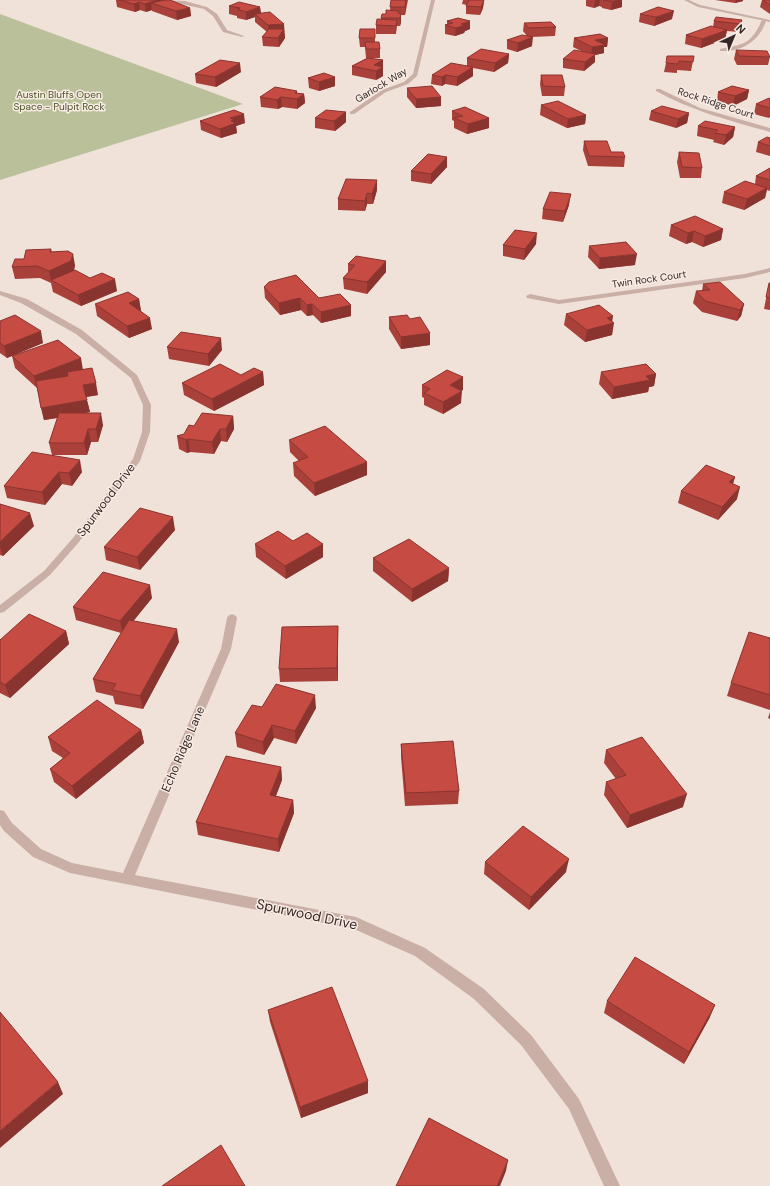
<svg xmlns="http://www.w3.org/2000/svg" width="770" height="1186" viewBox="0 0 770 1186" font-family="'DM Sans',sans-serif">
<rect width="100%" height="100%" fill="#f1e2d9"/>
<path fill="#bac099" d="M0,14L243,104L0,180Z"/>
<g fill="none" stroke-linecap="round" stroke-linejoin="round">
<path fill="#c9afa5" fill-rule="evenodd" d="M762,20L766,21C759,41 742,52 720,51V49C745,44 751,44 762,20Z"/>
<path fill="#c9afa5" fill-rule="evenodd" d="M163,0L185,1L207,7L217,14L227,30L244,36L242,37L223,32L213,16L204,9Z
M431,0H435L417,76L408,84L386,92L354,114H350V112L382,90L404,82L413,74Z
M684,0H689L700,5L770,20V22L698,7Z
M656,89H660L700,108L770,128V132C731,121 692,111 656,91Z
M770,268V272L745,278L559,304L527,298L526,296L530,294L559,300L745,274Z
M0,291L27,299L82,330L137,375L151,405L150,432L140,461L79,542L50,575L4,612L0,613V605L44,571L73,538L133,459L142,432L143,405L131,378L76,334L21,303L0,295Z
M232,614L236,616L237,618L231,649L135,875L356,917L425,948L484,989L531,1035L579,1099L620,1186H604L569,1109L521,1045L474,999L415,956L354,929L70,873L33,857L4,831L0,825V810L4,811L12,823L41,849L72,863L123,873L221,649L227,618L228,616Z"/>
</g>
<path fill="#a9403a" d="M116,0H164L190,8L191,16L177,20L152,11V10L146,12L140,10L135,12L117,7Z
M391,0H408L405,15H401V22L400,26H397L396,34H376V25L381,19V18L390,10Z
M463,0H484L483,8L480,15L466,14V6L467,5L462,4Z
M586,0H622V7L611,10L602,8V7L599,6L594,8L586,6Z
M715,0H743V1L735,3Z
M762,0H770V14L760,7Z
M229,6L260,7L261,13L285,32H284L285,38L279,47L263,46L262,37L267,32L255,22V17L246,20L237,18V16L229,14Z
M640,14L672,19L654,26L639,22Z
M458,18L470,29L465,31L464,33L455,36L445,34V25L447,24V21Z
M742,20L741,29L739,32L727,31L725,39L701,48L685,44L686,35L713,27L714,21Z
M524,23L556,27L555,36L531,37L532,46L517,52L507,49V40L527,36L523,31Z
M375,29V42L380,49V58H369L383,60V76L376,80L352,75V66L367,58H366L365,47H360L359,38Z
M574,38H608L607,47H604V53L595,55V62L584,71L563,68V59L583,52L573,47Z
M736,50L770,57L768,65H737L734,59Z
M509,54L508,63L494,72L473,68V76L457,86L445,84L442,86L431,84L432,75L467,66V58Z
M694,56L691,71L677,70V73L664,72L666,63Z
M241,72L216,87L196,83L195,74Z
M541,75L565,87L564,96H542L540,84Z
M335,77V86L319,91L309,88L308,78Z
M407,88L441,97V106L416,108L407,97Z
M749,90L747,99L733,106L717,101L718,92Z
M297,93L304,94L305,103L297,109L282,107L278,109L261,107L260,97Z
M770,99V117L769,118L754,114L756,104Z
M541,105L586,115L585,124L567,128L540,115Z
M452,111L489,128L467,134L454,128V121L452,120Z
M651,111L689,113L687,123L676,128L649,120Z
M346,112V122L335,131L315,128V118Z
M200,121L245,123L236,126L237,133L221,138L201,130Z
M698,126L735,127L733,137L724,145L713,142L714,140L697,136Z
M770,138V156L756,152L758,142Z
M584,141L611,152L625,157L624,167L588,166L583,150Z
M679,152L702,168L701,178H680L677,162Z
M447,157V167L431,184L411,181V171Z
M770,168V191L767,190L765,198L744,210L722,203L724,192L755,184L756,176Z
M377,190L373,204H367L365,211L338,210V199Z
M569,205L563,222L542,219L543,209Z
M671,225L723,229L721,240L703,247L692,242L686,244L669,236Z
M536,244L524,260L503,256V245Z
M589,246L635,265L599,269L588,257Z
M51,249L52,252L75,265L74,271L117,291L81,306L53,292L51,283L40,278L15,279L12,267L24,259Z
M348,264L386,272L367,294L344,289L343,278L348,273Z
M769,283H770V310L764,309Z
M703,284L744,304L741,316L737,321L702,312L693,303L696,291H702Z
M264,287L351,305V316L321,323L313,315L307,316L301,310L280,315L265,298Z
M139,299L141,311L152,329L129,338L97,316L95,304Z
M566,314L613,322L612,335L585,342L564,325Z
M389,317L410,319L430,345L401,349L389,329Z
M0,321L43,343L7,358L0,353Z
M167,347L222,350L209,366L169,359Z
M12,356L83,369L98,395L86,397L90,412L85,413L103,425L98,442H91L87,455H53L82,472L72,486L62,484L45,505L7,498L4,486L52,455L49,443L58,418L44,420L37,388L15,368Z
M263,372L264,385L214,411L184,395L182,383Z
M601,372L656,374L654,386L649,387L648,392L612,399L599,384Z
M422,385L463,390H461V403L443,414L424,405V398L422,397Z
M233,416L234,429L227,442L221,441L214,454L190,452L187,453L179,449L177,436L184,434L194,426Z
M289,440L367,475L315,496L294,476L293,463L299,461L290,452Z
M735,477L733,484L737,499L718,520L678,503L681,491Z
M0,504L34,526L3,556L0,555Z
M175,530L140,570L106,560L104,547Z
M293,541L323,544V557L286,579L256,557L255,544Z
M373,558L449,568L448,581L412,602L373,571Z
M152,598L133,621L179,642L143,709L115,704L113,696L96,692L93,679L121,633L76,620L73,607Z
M338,626V681L280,682L279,669Z
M66,631L69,644L10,698L0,693V640Z
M770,638V710L727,696L731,683Z
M262,707L316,708L296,744L274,738L264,755L237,747L235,733Z
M770,712V719L768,718Z
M141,730L144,743L76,799L54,782L50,769L63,758L52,751L48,737Z
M401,744L459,791L458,804L405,806L401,757Z
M606,750L683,807L627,828L604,795L606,782L616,779L604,763Z
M281,767L282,780L276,796L293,800L294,813L279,852L198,835L196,822Z
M485,862L566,872L529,910L484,874Z
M607,1001L710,1017L684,1064L604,1013Z
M268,1010L368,1093L301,1118L270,1022Z"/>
<path fill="#8a342f" d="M157,0H164L151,3L152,10L146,12L145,4Z
M406,0V8L405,15V7Z
M484,0L483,8L480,15L481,7Z
M595,0H600L599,6L594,8Z
M618,0H622V7L611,10L612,2Z
M736,0H743V1L735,3Z
M139,2L140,10L135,12L134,4Z
M260,7L261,15L255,14V17L246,20V12Z
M190,8L191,16L177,20L176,11Z
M674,11L672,19L654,26L656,17Z
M401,14V22L400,26V18Z
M742,20L741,29L739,32L740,24Z
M470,21V29L465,31L464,33L455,36L456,28L461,24Z
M284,24L285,38L279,47L278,38L269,34L268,25Z
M727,30L725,39L701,48L702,39Z
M533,37L532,46L517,52L518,43Z
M608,38L607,47H604V53L595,55V62L584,71L585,62L591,56L592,47L595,40Z
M509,54L508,63L494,72L495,63Z
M383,60V76L376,80V71L374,65Z
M240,63L241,72L216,87L215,77Z
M473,67V76L457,86V77Z
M446,75L445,84L442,86V77Z
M335,77V86L319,91V82Z
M749,90L747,99L733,106L735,96Z
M297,91L298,99L304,94L305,103L297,109V99L295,93Z
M281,97L282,107L278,109L277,100Z
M441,97V106L416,108V99Z
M346,112V122L335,131L334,121Z
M689,113L687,123L676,128L678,119Z
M244,114L245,123L236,126L237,133L221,138L220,129L230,118Z
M586,115L585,124L567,128L568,119Z
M489,118V128L467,134L468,124Z
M735,127L733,137L724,145L726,135Z
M447,157V167L431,184V174Z
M377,180V190L373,204L372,194Z
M767,188L765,198L744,210L747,199Z
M367,193V204L365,211V201Z
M571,194L569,205L563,222L565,211Z
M723,229L721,240L703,247L705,236Z
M694,231L692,242L686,244L688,233Z
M537,233L536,244L524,260L525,249Z
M73,254L75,265L73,273L51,280L49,271Z
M637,254L635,265L599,269L600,258Z
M386,261V272L367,294V282Z
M115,279L117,291L81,306L78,295Z
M300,298L301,310L280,315L279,303Z
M139,299L141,311L131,315L129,303Z
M312,304L313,315L307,316V305Z
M744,304L741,316L737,321L740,310Z
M351,305V316L321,323V312Z
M613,316L612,323H614L612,335L585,342L587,330L607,318Z
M150,318L152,329L129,338L127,326Z
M41,331L43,343L7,358L4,346Z
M430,333V345L401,349V337Z
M221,338L222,350L209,366L208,354Z
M81,358L83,370L37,388L34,376Z
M263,372L264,385L214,411L212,399Z
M656,374L654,386L649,387L648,392L612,399L614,387L646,376Z
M463,377V390L450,398V385Z
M96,383L98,395L86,397L83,385Z
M462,391L461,403L443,414V402Z
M87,400L90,412L44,420L41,408Z
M101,413L103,425L98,442L96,429Z
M233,416L234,429L227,442L226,429Z
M88,429L91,442L87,455L84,443Z
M220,429L221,441L214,454L212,442Z
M188,439L190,452L187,453L186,440Z
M80,460L82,472L72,486L69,473Z
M367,462V475L315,496L314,483Z
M59,472L62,484L45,505L42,492Z
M735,477L731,489L729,482Z
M740,487L737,499L718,520L722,507Z
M30,513L34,526L3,556L0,547V542Z
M173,517L175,530L140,570L137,557Z
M323,544V557L286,579L285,566Z
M449,568L448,581L412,602V589Z
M150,585L152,598L123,634L120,621Z
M338,626V681L337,668Z
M177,629L179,642L143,709L140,696Z
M66,631L69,644L10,698L5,685Z
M315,695L316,708L296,744L295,731Z
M272,725L274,738L264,755L263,742Z
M141,730L144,743L76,799L72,786Z
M281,767L282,780L271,808L270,795Z
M687,794L683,807L627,828L630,815Z
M293,800L294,813L279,852L278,839Z
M569,859L566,872L529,910L531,897Z
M715,1005L710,1017L684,1064L689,1052Z
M368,1081V1093L301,1118L300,1107Z
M58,1082L63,1094L0,1148V1131Z
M508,1160L506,1171L500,1186H497Z"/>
<path fill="#c54b43" stroke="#8a342f" d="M119,0H157L145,4L139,2L134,4Z
M165,0H170L190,8L176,11L151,3Z
M391,0H406L405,7H390Z
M469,0H484L481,7L466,6Z
M603,0H618L612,2Z
M763,0H770V5Z
M239,2L260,7L246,12L237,9L240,8L229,6Z
M658,7L674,11L656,17L640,14Z
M386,10L399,11L398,13L401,14L400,18H381L382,14H386Z
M270,12L284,24L268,25L255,14Z
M716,17L742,20L740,24L714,21Z
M458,18L470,21L461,24L465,25L456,28L445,25L453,23L447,21Z
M377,19L397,20L396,26L376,25Z
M551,22L556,27L529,28L524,23Z
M711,26L727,30L702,39L686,35Z
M269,29H284L278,38L262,37Z
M360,29H375V38H359Z
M600,34L608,38L595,40L605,45L592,47L574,38Z
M522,35L533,37L518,43L507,40Z
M365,42H379L380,49H366Z
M481,49L509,54L495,63L467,58Z
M574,50L596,54L585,62L563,59Z
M736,50L767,51L770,57L739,56Z
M667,56H694L693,62L679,61L678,64L666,63Z
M368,58L383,60L374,65L383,67L376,71L352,66Z
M220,60L240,63L215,77L195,74Z
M451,63L473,67L457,77L446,75L442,77L432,75Z
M324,73L335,77L319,82L308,78Z
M541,75H562L565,87L543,86Z
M432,86L441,97L416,99L407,88Z
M732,86L749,90L735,96L718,92Z
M275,87L297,91L295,93L304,94L297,99L281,97L277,100L260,97Z
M769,98L770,99V108L756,104Z
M558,101L586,115L568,119L541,105Z
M662,106L689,113L678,119L651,111Z
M465,107L489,118L468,124L454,118L463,116L452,111Z
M234,110L244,114L230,118L235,120L231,121L236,123L220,129L200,121Z
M326,110L346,112L334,121L315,118Z
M705,121L735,127L726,135L715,133L718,130L698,126Z
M767,137L770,138V146L758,142Z
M584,141H607L611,152H623L625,157L589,156Z
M679,152L699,153L702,168L682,167Z
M428,154L447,157L431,174L411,171Z
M770,168V180L756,176Z
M346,179L377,180L372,194L367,193L365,201L338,199Z
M745,181L767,188L747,199L724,192Z
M550,192L571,194L565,211L543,209Z
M695,216L723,229L705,236L694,231L688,233L671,225Z
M515,230L537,233L525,249L503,245Z
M626,242L637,254L600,258L589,246Z
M51,249L50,252L68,251L73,254L71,261L49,271L37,266L12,267L15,259H24L26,250Z
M356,256L386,261L367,282L343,278L355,265L348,264Z
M75,270L90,278L102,273L115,279L78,295L51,280Z
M296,275L319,298L340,294L351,305L321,312L312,304L307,305L300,298L279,303L264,287L269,282Z
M720,282L744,304L740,310L705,301L696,291L710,290L703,284Z
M769,283H770V298L766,297Z
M128,292L139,299L129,303L150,318L127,326L95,304Z
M599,305L613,316L607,318L614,323L587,330L566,314Z
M15,315L41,331L4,346L0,343V321Z
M407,315L410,319L420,317L430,333L401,337L389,317Z
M181,332L221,338L208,354L167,347Z
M58,340L81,358L34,376L12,356Z
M220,364L241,375L254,368L263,372L212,399L182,383Z
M646,364L656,374L646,376L650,380L614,387L601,372Z
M92,368L96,383L83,385L87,400L41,408L36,381L68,376L67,372Z
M447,370L463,377L450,385L462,391L443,402L424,393L430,389L422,385Z
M59,413H101L96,429H88L84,443H49Z
M202,413L233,416L226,429H220L212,442L188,439L186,440L177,436L184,434L189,425L194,426Z
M325,426L367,462L314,483L293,463L308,457L289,440Z
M32,452L80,460L69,473L59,472L42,492L4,486Z
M706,465L735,477L729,482L740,487L722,507L681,491Z
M0,504L30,513L0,542Z
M140,508L173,517L137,557L104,547Z
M278,531L293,541L307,533L323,544L285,566L255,544Z
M409,539L449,568L412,589L373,558Z
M103,572L150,585L120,621L73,607Z
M29,614L66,631L5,685L0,682V640Z
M129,620L177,629L140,696L112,690L116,684L93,679Z
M338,626L337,668L279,669L282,627Z
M749,632L770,638V695L731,683Z
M276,684L315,695L295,731L272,725L263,742L235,733L252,705L262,707Z
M97,700L141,730L72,786L50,769L70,753L48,737Z
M642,737L687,794L630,815L606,782L626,775L606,750Z
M453,741L459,791L406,793L401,744Z
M226,756L281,767L270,795L293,800L278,839L196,822Z
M523,826L569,859L531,897L485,862Z
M635,957L715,1005L689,1052L607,1001Z
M332,987L368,1081L300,1107L268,1010Z
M0,1012L58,1082L0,1131Z
M429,1118L508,1160L497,1186H396Z
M221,1145L245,1186H162Z"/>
<g text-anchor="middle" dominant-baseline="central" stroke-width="3" stroke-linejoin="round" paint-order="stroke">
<g font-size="10" fill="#352826" stroke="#f9ece5">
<text transform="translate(381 85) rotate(-31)">Garlock Way</text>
<text transform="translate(716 103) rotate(18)">Rock Ridge Court</text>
<text transform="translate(649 279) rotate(-8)">Twin Rock Court</text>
</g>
<g font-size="10" fill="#4b532a" stroke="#f9ece5">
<text x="59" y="94">Austin Bluffs Open<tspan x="59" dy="12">Space - Pulpit Rock</tspan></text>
</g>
<g font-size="12" fill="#352826" stroke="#f9ece5">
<text transform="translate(106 500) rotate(-53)">Spurwood Drive</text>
<text transform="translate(183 749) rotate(-67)">Echo Ridge Lane</text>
</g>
<g font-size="14" fill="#352826" stroke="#f9ece5">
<text transform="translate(307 914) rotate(12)">Spurwood Drive</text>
</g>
</g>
<g transform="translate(734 36) rotate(44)" stroke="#f9ece5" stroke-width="3" paint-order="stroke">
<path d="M0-3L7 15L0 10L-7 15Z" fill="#352826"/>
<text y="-6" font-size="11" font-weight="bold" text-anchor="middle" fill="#352826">N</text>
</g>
</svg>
